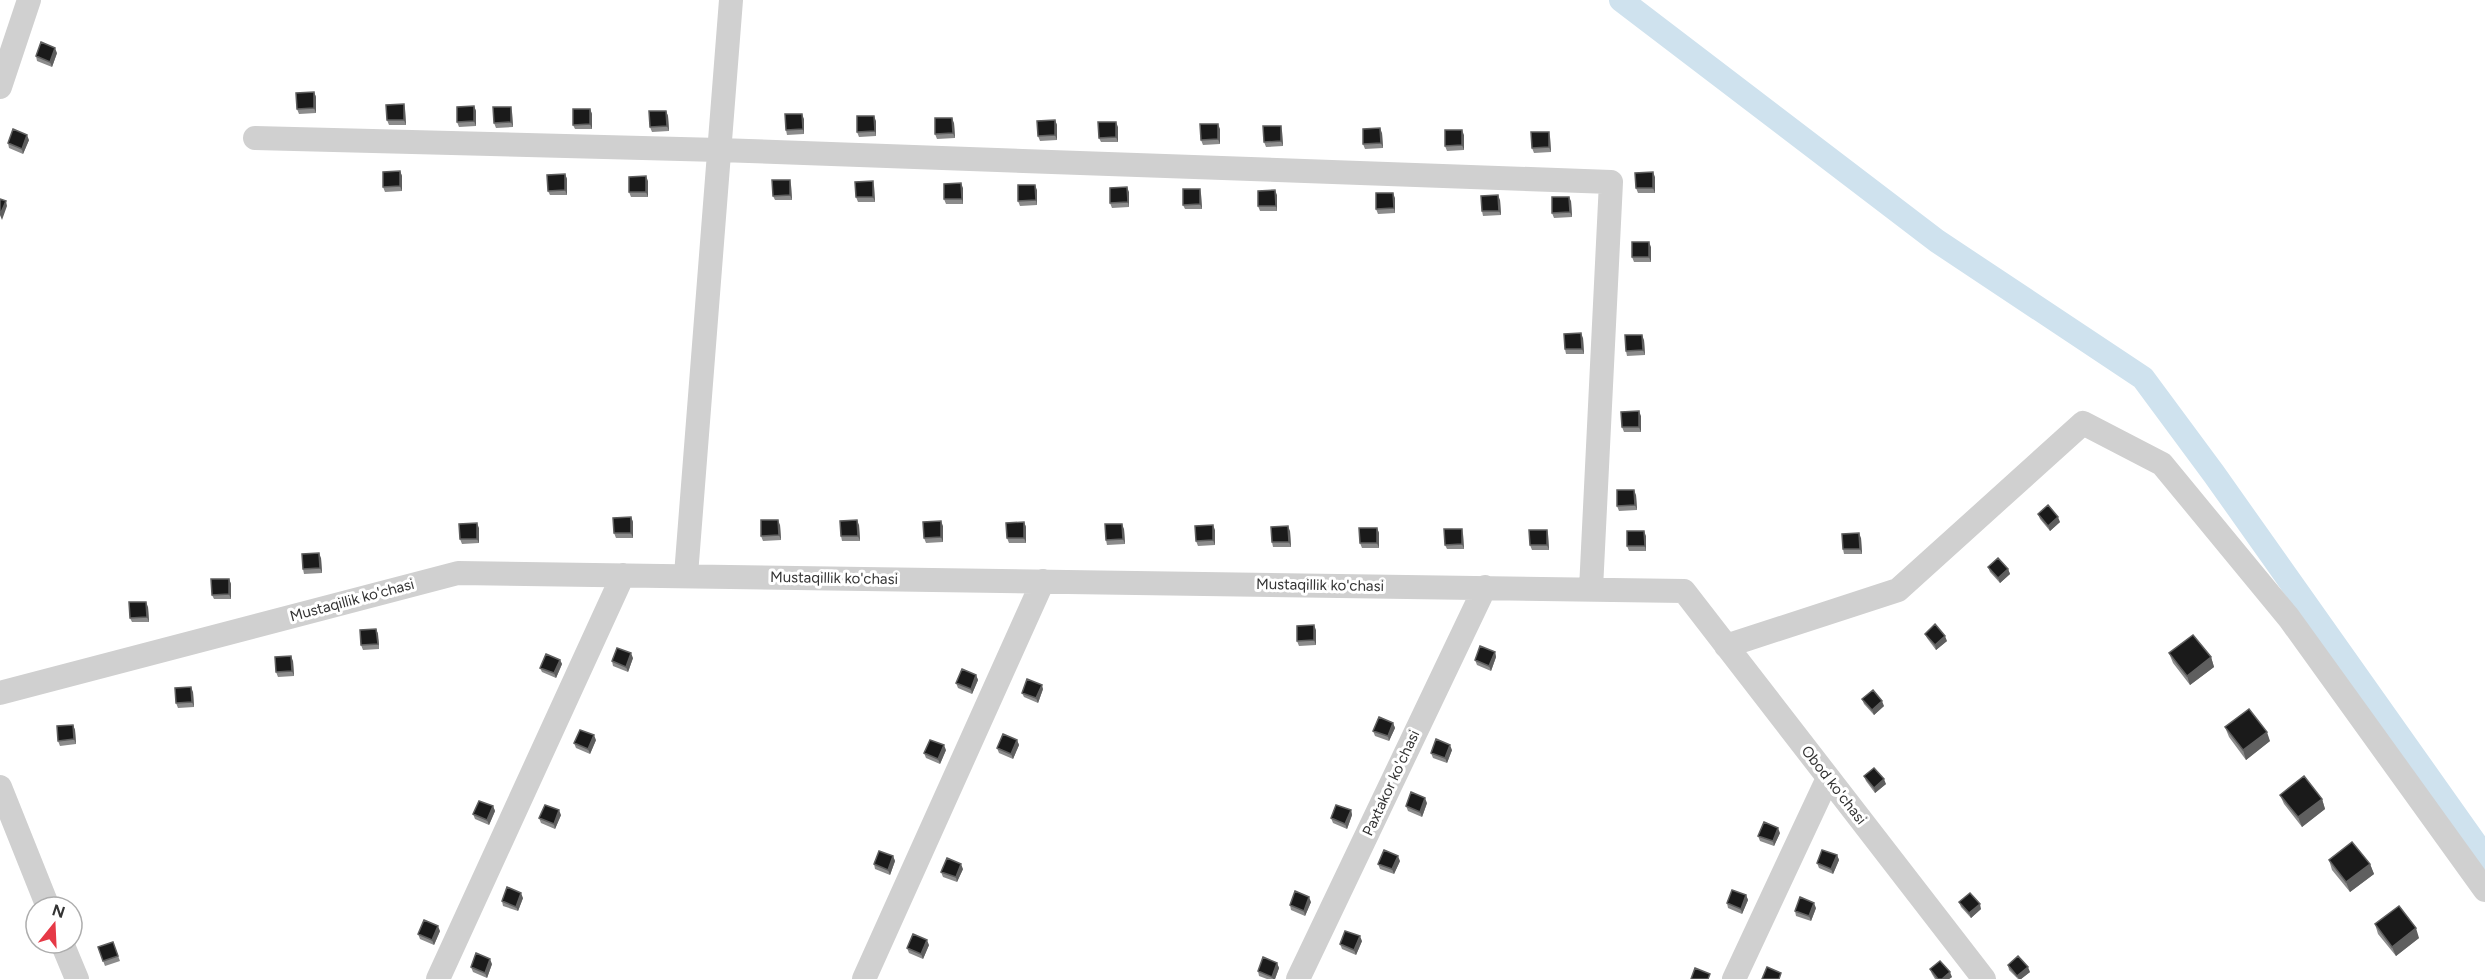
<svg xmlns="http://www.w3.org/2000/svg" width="2485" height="979" viewBox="0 0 2485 979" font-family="Figtree,sans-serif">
<rect width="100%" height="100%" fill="#fff"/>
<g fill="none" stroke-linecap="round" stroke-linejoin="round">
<path stroke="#cfe2ee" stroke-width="24" d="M1621,0L1937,241L2143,378L2214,474L2485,857"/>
<path stroke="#d0d0d0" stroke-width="24" d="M0,87L29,0
M255,138L719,150L1611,182L1591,589
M686,575L731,0
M1726,646L1898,590L2083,423L2162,464L2289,618L2485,890
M0,693L458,573L1684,591L1984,979
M0,787L48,907
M62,943L77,979
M438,979L623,575
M864,979L1043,581
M1298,979L1485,587
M1734,979L1828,778"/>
</g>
<path fill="#8c8c8c" d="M57,53L52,67L37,61L36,56Z
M314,92L316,97V113L299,114L297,109Z
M404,104L405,109L406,125H389L387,120Z
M474,106L476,111V126L459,127L457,122Z
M590,109L592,114V129H575L573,125Z
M666,111L668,116L669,131L652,132L650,127Z
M512,112L513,127L496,128L494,123Z
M804,119V134L787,135L786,130Z
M1055,120L1057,125V140L1040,141L1038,136Z
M876,121V136L859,137L857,132Z
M954,123L955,138L937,139L935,134Z
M1118,127V142H1101L1099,138Z
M1220,129V144L1203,145L1201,140Z
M1282,131L1283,146L1266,147L1264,142Z
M1382,133L1383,148L1365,149L1363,144Z
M1464,135V150L1447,151L1445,146Z
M1550,137L1551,152L1534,153L1532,148Z
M29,140L23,154L9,148L8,143Z
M400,171L402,176V191L385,192L383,187Z
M565,174L567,179V195H550L548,191Z
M1655,177V193H1638L1636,188Z
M648,181V197H631L629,192Z
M791,185L792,200H775L773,196Z
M874,186L875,202H858L856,197Z
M963,188V204H946L944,199Z
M1037,190V205L1020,206L1018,201Z
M1129,192V207L1112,208L1110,203Z
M1201,194L1202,209H1185L1183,205Z
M1277,195V211H1260L1258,206Z
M1395,198V213L1378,214L1376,209Z
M1500,200L1501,215L1483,216L1482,211Z
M1571,201L1572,217L1554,218L1552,213Z
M1651,247V262H1634L1632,257Z
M1583,338L1584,354H1566L1565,349Z
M1644,340L1645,355L1627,356L1626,351Z
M1641,416V432H1624L1622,427Z
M1636,495L1637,510L1619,511L1617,506Z
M2038,514L2060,522L2050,531L2040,519Z
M631,517L633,522V538H616L614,533Z
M1024,522L1026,527V543H1009L1007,538Z
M780,525L781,540L763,541L761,536Z
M859,525L860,541H842L841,536Z
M943,526V542L926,543L924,538Z
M479,528V543L462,544L460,539Z
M1377,528L1379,533V548H1362L1360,543Z
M1124,529L1125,544L1107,545L1106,540Z
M1215,530V545L1198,546L1196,541Z
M1547,530L1548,534L1549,550H1532L1530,545Z
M1290,531L1291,547H1273L1272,542Z
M1463,534L1464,549H1447L1445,545Z
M1646,536V551H1629L1627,546Z
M1861,538L1862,554H1844L1843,549Z
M321,558L322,573L304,574L303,569Z
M1988,567L2008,569L2010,574L2000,583L1990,572Z
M229,579L231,584V599H214L212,595Z
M148,607L149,622H132L130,618Z
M376,629L378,634L379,649L363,650L361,645Z
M1316,630V645L1299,646L1297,641Z
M1925,634L1947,641L1936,650L1927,638Z
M1495,652L1496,657L1491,671L1477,665L1475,660Z
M2169,653L2211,657L2214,667L2190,685L2173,663Z
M633,658L628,672L613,666L612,661Z
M560,660L562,664L556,678L542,672L540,668Z
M293,661L294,676L278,677L276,672Z
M976,675L978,680L972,694L958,688L956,683Z
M1043,689L1038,703L1024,697L1022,693Z
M193,692L194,707L178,708L176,703Z
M1862,699L1884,706L1874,715L1864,704Z
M1393,723L1395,728L1389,741L1375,736L1373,731Z
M73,725L75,730L76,744L60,746L58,741Z
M2225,727L2270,741L2246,760L2229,737Z
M596,740L590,754L576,748L574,743Z
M1017,740L1019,745L1013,759L999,753L997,748Z
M946,750L940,764L926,758L924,753Z
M1452,750L1447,763L1433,758L1431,753Z
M1864,776L1886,784L1875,793L1866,781Z
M2280,795L2322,799L2325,809L2302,827L2284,804Z
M1427,803L1422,817L1408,811L1406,806Z
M493,806L495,811L489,825L475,819L473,814Z
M1351,810L1352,815L1347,829L1333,823L1331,818Z
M561,815L555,829L541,823L539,818Z
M1780,833L1774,846L1760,841L1758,836Z
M1837,855L1839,860L1833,874L1819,868L1817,863Z
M893,856L895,861L890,875L875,869L874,864Z
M2329,860L2370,864L2374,874L2350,892L2332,870Z
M1400,861L1394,874L1380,869L1378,864Z
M963,869L957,882L943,877L941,872Z
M1746,895L1748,900L1742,914L1728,908L1727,903Z
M523,898L518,911L503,906L502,901Z
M1311,902L1305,916L1291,910L1290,905Z
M1959,902L1981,909L1971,918L1961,907Z
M1816,908L1811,921L1796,916L1795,911Z
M2375,924L2419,938L2396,956L2378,934Z
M440,931L434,945L420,939L418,934Z
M1362,941L1356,955L1342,949L1340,944Z
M113,942L120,961L105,966L98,947Z
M929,945L923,959L909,953L907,948Z
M1277,963L1279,968L1275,979H1267L1259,976L1258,971Z
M492,964L487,978L473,972L471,967Z
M2008,965L2030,972L2021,979H2018L2009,970Z
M1930,969L1952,977L1949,979H1935L1932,974Z"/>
<path fill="#5f5f5f" d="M55,48L57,53L52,67L50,62Z
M314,92L316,97V113L314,108Z
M404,104L405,109L406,125L404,120Z
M474,106L476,111V126L474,121Z
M511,107L512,112L513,127L511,122Z
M590,109L592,114V129L590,124Z
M666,111L668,116L669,131L667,126Z
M802,114L804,119V134L803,129Z
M874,116L876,121V136L875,131Z
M952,118L954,123L955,138L953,133Z
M1055,120L1057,125V140L1055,135Z
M1116,122L1118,127V142L1116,137Z
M1218,124L1220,129V144L1218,139Z
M1281,126L1282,131L1283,146L1281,141Z
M1380,128L1382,133L1383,148L1381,143Z
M1462,130L1464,135V150L1462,145Z
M1549,132L1550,137L1551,152L1549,147Z
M27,135L29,140L23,154L22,149Z
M400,171L402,176V191L400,186Z
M1653,172L1655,177V193L1653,188Z
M565,174L567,179V195L565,190Z
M646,176L648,181V197L646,192Z
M790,180L791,185L792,200L790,195Z
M873,181L874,186L875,202L873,197Z
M961,183L963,188V204L962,199Z
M1035,185L1037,190V205L1036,200Z
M1127,187L1129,192V207L1128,202Z
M1200,189L1201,194L1202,209L1200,204Z
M1275,190L1277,195V211L1276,206Z
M1393,193L1395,198V213L1394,208Z
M1498,195L1500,200L1501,215L1499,211Z
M1569,197L1571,201L1572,217L1570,212Z
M6,201L7,206L2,220L0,215Z
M1649,242L1651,247V262L1649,257Z
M1581,333L1583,338L1584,354L1582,349Z
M1642,335L1644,340L1645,355L1643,350Z
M1639,411L1641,416V432L1639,427Z
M1634,490L1636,495L1637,510L1635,505Z
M631,517L633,522V538L631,533Z
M2058,517L2060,522L2050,531L2048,526Z
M778,520L780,525L781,540L779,535Z
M857,520L859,525L860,541L858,536Z
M941,521L943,526V542L941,537Z
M1024,522L1026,527V543L1024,538Z
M477,523L479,528V543L477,539Z
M1122,524L1124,529L1125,544L1123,539Z
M1213,525L1215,530V545L1213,540Z
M1288,526L1290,531L1291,547L1289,542Z
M1377,528L1379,533V548L1377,543Z
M1462,529L1463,534L1464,549L1462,544Z
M1547,530L1548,534L1549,550L1547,545Z
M1644,531L1646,536V551L1645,546Z
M1859,533L1861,538L1862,554L1860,549Z
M319,553L321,558L322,573L320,568Z
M2008,569L2010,574L2000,583L1998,578Z
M229,579L231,584V599L229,594Z
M146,602L148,607L149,622L147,617Z
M1314,625L1316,630V645L1314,640Z
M376,629L378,634L379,649L378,644Z
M1945,636L1947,641L1936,650L1935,645Z
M1495,652L1496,657L1491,671L1489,666Z
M631,653L633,658L628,672L626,667Z
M291,656L293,661L294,676L292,671Z
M2211,657L2214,667L2190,685L2187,676Z
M560,660L562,664L556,678L554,673Z
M976,675L978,680L972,694L971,689Z
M1042,685L1043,689L1038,703L1036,698Z
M191,687L193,692L194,707L192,702Z
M1882,701L1884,706L1874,715L1872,710Z
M1393,723L1395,728L1389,741L1388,736Z
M73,725L75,730L76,744L74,739Z
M2267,732L2270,741L2246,760L2243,750Z
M594,735L596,740L590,754L588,749Z
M1017,740L1019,745L1013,759L1011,754Z
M944,745L946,750L940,764L938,759Z
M1450,745L1452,750L1447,763L1445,758Z
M1884,779L1886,784L1875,793L1874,788Z
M1425,798L1427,803L1422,817L1420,812Z
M2322,799L2325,809L2302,827L2298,817Z
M493,806L495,811L489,825L487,820Z
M559,810L561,815L555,829L554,824Z
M1351,810L1352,815L1347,829L1345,824Z
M1778,828L1780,833L1774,846L1773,841Z
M1837,855L1839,860L1833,874L1831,869Z
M893,856L895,861L890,875L888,870Z
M1398,856L1400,861L1394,874L1392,869Z
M961,864L963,869L957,882L956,877Z
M2370,864L2374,874L2350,892L2346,882Z
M521,893L523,898L518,911L516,907Z
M1746,895L1748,900L1742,914L1741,909Z
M1309,897L1311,902L1305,916L1304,911Z
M1814,903L1816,908L1811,921L1809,916Z
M1980,904L1981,909L1971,918L1969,913Z
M438,926L440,931L434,945L432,940Z
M2416,928L2419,938L2396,956L2392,947Z
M1360,936L1362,941L1356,955L1354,950Z
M927,940L929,945L923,959L921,954Z
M490,959L492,964L487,978L485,973Z
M1277,963L1279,968L1275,979H1273L1272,977Z
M2028,967L2030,972L2021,979H2019L2017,976Z
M1950,972L1952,977L1949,979H1942Z"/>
<path fill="#1a1a1a" stroke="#5f5f5f" stroke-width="1.5" d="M41,42L55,48L50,62L36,56Z
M314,92V108L297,109L296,93Z
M404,104V120H387L386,105Z
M474,106V121L457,122V107Z
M493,107H511V122L494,123Z
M573,109H590V124L573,125Z
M649,111H666L667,126L650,127Z
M785,114H802L803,129L786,130Z
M857,116H874L875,131L857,132Z
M935,118H952L953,133L935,134Z
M1055,120V135L1038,136L1037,121Z
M1098,122H1116V137L1099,138Z
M1200,124H1218V139L1201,140Z
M1263,126H1281V141L1264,142Z
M1380,128L1381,143L1363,144V129Z
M13,129L27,135L22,149L8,143Z
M1445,130H1462V145L1445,146Z
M1531,132H1549V147L1532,148Z
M400,171V186L383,187V172Z
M1653,172V188H1636L1635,173Z
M565,174V190L548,191L547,175Z
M646,176V192H629V177Z
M772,180H790V195L773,196Z
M873,181V197H856L855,182Z
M961,183L962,199H944V184Z
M1018,185H1035L1036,200L1018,201Z
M1127,187L1128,202L1110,203V188Z
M1183,189H1200V204L1183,205Z
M1275,190L1276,206H1258V191Z
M1376,193H1393L1394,208L1376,209Z
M1498,195L1499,211H1482L1481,196Z
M1552,197H1569L1570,212L1552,213Z
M0,199L6,201L0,215Z
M1632,242H1649V257H1632Z
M1581,333L1582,349H1565L1564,334Z
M1625,335H1642L1643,350L1626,351Z
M1639,411V427H1622L1621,412Z
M1617,490H1634L1635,505L1617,506Z
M2048,505L2058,517L2048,526L2038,514Z
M631,517V533H614L613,518Z
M761,520H778L779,535L761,536Z
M857,520L858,536H841L840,521Z
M941,521V537L924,538L923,522Z
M1024,522V538H1007L1006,523Z
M477,523V539H460L459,524Z
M1105,524H1122L1123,539L1106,540Z
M1213,525V540L1196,541L1195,526Z
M1288,526L1289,542H1272L1271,527Z
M1359,528H1377V543H1360Z
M1444,529H1462V544L1445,545Z
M1529,530H1547V545H1530Z
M1627,531H1644L1645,546H1627Z
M1859,533L1860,549H1843L1842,534Z
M319,553L320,568L303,569L302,554Z
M1998,558L2008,569L1998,578L1988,567Z
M211,579H229V594L212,595Z
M129,602H146L147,617L130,618Z
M1935,624L1945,636L1935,645L1925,634Z
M1314,625V640L1297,641V626Z
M376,629L378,644L361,645L360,630Z
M2193,635L2211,657L2187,676L2169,653Z
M1480,646L1495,652L1489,666L1475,660Z
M617,648L631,653L626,667L612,661Z
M546,654L560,660L554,673L540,668Z
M291,656L292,671L276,672L275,657Z
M962,669L976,675L971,689L956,683Z
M1027,679L1042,685L1036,698L1022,693Z
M191,687L192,702L176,703L175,688Z
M1873,690L1882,701L1872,710L1862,699Z
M2249,709L2267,732L2243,750L2225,727Z
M1379,717L1393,723L1388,736L1373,731Z
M73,725L74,739L58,741L57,726Z
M580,730L594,735L588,749L574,743Z
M1003,734L1017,740L1011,754L997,748Z
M1436,739L1450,745L1445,758L1431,753Z
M930,740L944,745L938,759L924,753Z
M1874,768L1884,779L1874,788L1864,776Z
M2304,776L2322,799L2298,817L2280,795Z
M1411,792L1425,798L1420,812L1406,806Z
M479,801L493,806L487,820L473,814Z
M545,805L559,810L554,824L539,818Z
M1336,805L1351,810L1345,824L1331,818Z
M1764,822L1778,828L1773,841L1758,836Z
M2352,842L2370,864L2346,882L2329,860Z
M1384,850L1398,856L1392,869L1378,864Z
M1822,850L1837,855L1831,869L1817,863Z
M879,851L893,856L888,870L874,864Z
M947,858L961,864L956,877L941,872Z
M507,887L521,893L516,907L502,901Z
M1732,890L1746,895L1741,909L1727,903Z
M1295,891L1309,897L1304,911L1290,905Z
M1970,893L1980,904L1969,913L1959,902Z
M1800,897L1814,903L1809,916L1795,911Z
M2399,906L2416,928L2392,947L2375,924Z
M424,920L438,926L432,940L418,934Z
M1345,931L1360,936L1354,950L1340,944Z
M913,934L927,940L921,954L907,948Z
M113,942L118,956L103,961L98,947Z
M476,953L490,959L485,973L471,967Z
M2018,956L2028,967L2017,976L2008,965Z
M1263,957L1277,963L1272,977L1258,971Z
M1940,961L1950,972L1942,979H1938L1930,969Z
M1767,967L1781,973L1779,979H1762Z
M1695,968L1710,974L1708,979H1691Z"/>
<g text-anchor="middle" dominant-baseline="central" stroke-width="6" stroke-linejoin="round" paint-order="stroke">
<g font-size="15" fill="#333" stroke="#fff">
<text transform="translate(834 578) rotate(1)">Mustaqillik ko'chasi</text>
<text transform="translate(1320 585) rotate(1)">Mustaqillik ko'chasi</text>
<text transform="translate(352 600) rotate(-15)">Mustaqillik ko'chasi</text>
<text transform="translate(1391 783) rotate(-65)">Paxtakor ko'chasi</text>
<text transform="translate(1834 785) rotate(52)">Obod ko'chasi</text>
</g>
</g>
<g transform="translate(54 925) rotate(18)"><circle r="28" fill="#ffffff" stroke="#adadad" stroke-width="1.5"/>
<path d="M0-4.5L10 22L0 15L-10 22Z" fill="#e63946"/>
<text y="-9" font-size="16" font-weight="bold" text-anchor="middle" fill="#333333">N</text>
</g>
</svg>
